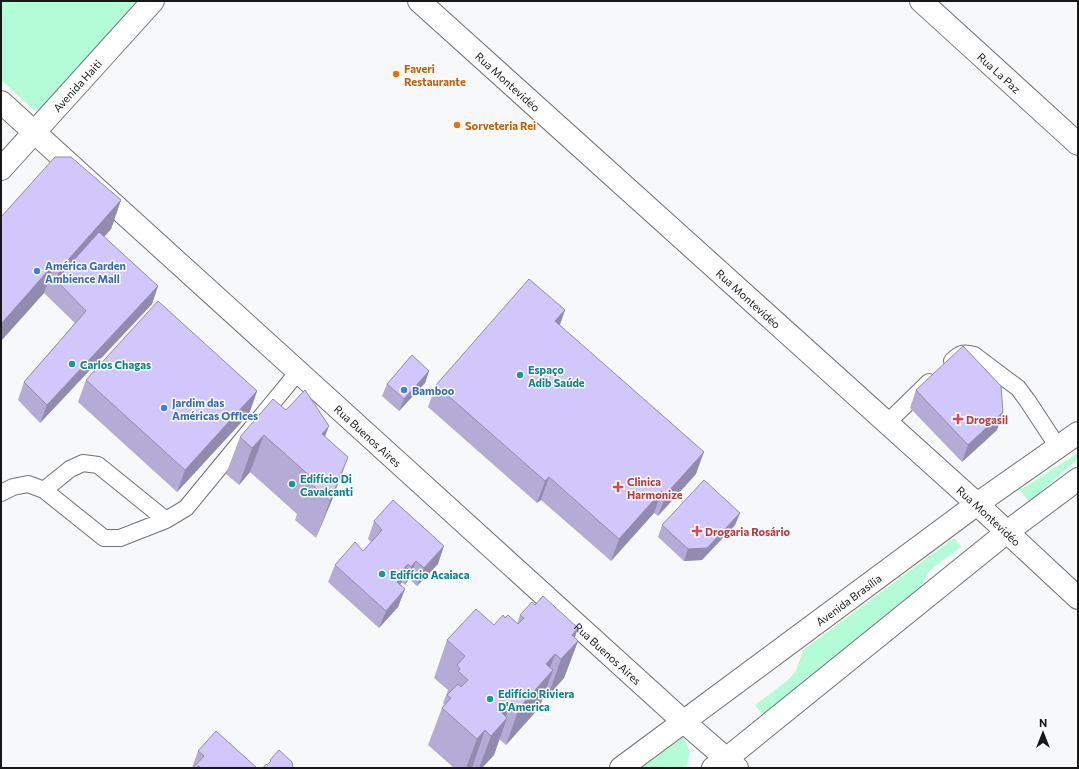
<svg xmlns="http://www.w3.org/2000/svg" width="1079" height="769" viewBox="0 0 1079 769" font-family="Commissioner,sans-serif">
<rect width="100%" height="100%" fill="#f7f8f9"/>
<path fill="#b4fcd7" d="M1,1H141L41,111L34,110L1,80Z
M1078,453V459L1029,502L1020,490Z
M954,538L961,547L930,570L924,580L920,590L763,716L755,705L787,681L796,671L803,650Z
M683,735L690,752L686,768H638Z"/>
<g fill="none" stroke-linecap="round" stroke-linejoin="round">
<g stroke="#727273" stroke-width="18">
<path id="lane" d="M952,361C960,353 963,352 974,355L1018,388L1027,400L1058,447
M887,423L929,382
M44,490L70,469L83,463L98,465L166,520
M1,493L13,487L28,484L44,490L104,538H120L166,520L186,508L298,372"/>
</g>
<g stroke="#727273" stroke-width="24">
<g id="street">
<path id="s1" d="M419,1L977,504L1078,598"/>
<path id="s2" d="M921,1L1078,144"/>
<path id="s3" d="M1,102L684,722L737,768"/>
<path id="s4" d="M1,169L153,1"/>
</g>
</g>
<g stroke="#727273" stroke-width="24">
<g id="secondary">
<path id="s5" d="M621,768L977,504L1078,433"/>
<path d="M713,768L726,759L1007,532L1078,479"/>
</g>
</g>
<use href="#lane" stroke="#fff" stroke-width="16"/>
<use href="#street" stroke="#fff" stroke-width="22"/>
<use href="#secondary" stroke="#fff" stroke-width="22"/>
</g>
<path fill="#b4abd7" d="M121,200L111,229L104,237L158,286L152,304L40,423L18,400L24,382L75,323L44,293L1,341V217Z
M565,310L560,325L696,474L658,516L654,513L611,561L541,500L537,503L428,407L436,385Z
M429,371L425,383L399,411L382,396L387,384Z
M86,380L257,391L249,414L177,492L78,402Z
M916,390L1003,412L997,430L962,462L910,408Z
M286,410L325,436L334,495L316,538L295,520L297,514L250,472L239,485L226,474L240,437Z
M740,513L735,525L702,560L684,561L658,537L662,525Z
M374,521L438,564L417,586L409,579L405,585L402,582L400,584L405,589L398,607L379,628L328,582L335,565L363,551L371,542L368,539Z
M520,615L575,638L578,641L564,678L548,696L545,694L539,708L506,745L499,739L494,755L482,768H454L428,745L442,708L444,704L443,703L448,690L434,678L447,640L494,625L505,618L517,624Z
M198,751L257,768H192Z"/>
<path fill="#928baf" d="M121,200L111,229L61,285L56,280L60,269Z
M54,264L44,293L1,341V324Z
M158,286L152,304L40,423L47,405Z
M565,310L557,332L555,321Z
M429,371L425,383L399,411L404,399Z
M257,391L249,414L177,492L185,470Z
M1003,412L997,430L962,462L968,445Z
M329,426L315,463L322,434Z
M264,435L250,472L239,485L252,448Z
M704,452L696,474L658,516L666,494Z
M348,457L334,495L316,538L330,501Z
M549,477L541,500L537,503L545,481Z
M662,491L654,513L611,561L619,539Z
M740,513L735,525L702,560L684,561L688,549Z
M444,546L438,564L417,586L424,568Z
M416,561L409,579L405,585L411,567Z
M408,564L402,582L393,591L399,574Z
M405,589L398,607L379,628L386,611Z
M578,628L571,649L578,641L564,678L548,696L561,659L572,635Z
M555,654L546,678L553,670L539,708L506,745L519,708L546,664Z
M512,701L504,721L507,718L494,755L482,768H479L491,736L501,712Z
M485,730L472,768H466L477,739Z"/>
<path fill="#d1c7fa" stroke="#928baf" d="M55,157H71L121,200L60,269L54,264L1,324V217Z
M99,232L158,286L47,405L24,382L86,311L56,280Z
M529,279L565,310L555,321L704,452L666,494L662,491L619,539L549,477L545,481L436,385Z
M158,301L257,391L185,470L86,380Z
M963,346L1001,386L1003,412L968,445L916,390Z
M412,355L429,371L404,399L387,384Z
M305,390L329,426L322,434L348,457L330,501L309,482L312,478L265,436L264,435L252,448L240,437L273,399L286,410Z
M704,480L740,513L707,548L688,549L662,525Z
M393,500L444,546L424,568L416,561L411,567L408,564L399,574L402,576L397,582L405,589L386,611L335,565L355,542L363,551L382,530L374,521Z
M543,596L578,628L572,635L578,641L561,659L555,654L546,664L553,670L519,708L512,701L501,712L507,718L491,736L485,730L477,739L442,708L451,698L447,695L458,684L461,687L468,680L458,671L460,669L457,665L465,656L447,640L476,609L494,625L503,615L505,618L508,615L518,624L524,618L520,615L532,602L535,605Z
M216,731L257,768H201L198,766L196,768H193L204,756L198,751Z
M279,750L292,762L293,768H263L266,764L267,765L271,761L270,760Z
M198,766L201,768H196Z"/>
<g fill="#e8710a" stroke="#fff" stroke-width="1.5">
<circle cx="396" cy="74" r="4"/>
<circle cx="457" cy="125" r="4"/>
</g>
<g fill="#3f7fe0" stroke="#fff" stroke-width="1.5">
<circle cx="37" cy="271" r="4"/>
<circle cx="404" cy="390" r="4"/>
<circle cx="164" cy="408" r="4"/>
</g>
<g fill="#0f9aa8" stroke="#fff" stroke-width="1.5">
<circle cx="72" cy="364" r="4"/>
<circle cx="520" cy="375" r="4"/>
<circle cx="292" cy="484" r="4"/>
<circle cx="382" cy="574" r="4"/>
<circle cx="490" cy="699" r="4"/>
</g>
<g fill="#e0444e" stroke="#fff" stroke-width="1.5">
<path d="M956 413h4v4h4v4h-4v4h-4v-4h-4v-4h4z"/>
<path d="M616 481h4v4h4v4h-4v4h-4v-4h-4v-4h4z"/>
<path d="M695 525h4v4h4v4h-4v4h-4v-4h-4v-4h4z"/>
</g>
<g text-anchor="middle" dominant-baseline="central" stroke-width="3" stroke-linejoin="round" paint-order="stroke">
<g font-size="11" font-weight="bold" fill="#c56008" stroke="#fff" text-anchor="start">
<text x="404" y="68">Faveri<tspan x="404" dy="13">Restaurante</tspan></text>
<text x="465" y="125">Sorveteria Rei</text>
</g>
<g font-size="11" fill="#181819" stroke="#fff">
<text stroke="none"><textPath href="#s2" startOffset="106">Rua La Paz</textPath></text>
<text stroke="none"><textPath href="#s1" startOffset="120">Rua Montevidéo</textPath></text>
<text stroke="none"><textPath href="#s4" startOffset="113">Avenida Haiti</textPath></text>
<text stroke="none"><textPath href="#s1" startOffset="444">Rua Montevidéo</textPath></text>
<text stroke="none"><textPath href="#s3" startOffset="496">Rua Buenos Aires</textPath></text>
<text stroke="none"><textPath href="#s1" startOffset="768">Rua Montevidéo</textPath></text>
<text stroke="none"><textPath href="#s5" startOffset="283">Avenida Brasília</textPath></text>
<text stroke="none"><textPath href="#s3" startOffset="820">Rua Buenos Aires</textPath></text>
</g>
<g font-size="11" font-weight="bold" fill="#366cbe" stroke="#fff" text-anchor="start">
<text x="45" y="265">América Garden<tspan x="45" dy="13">Ambience Mall</tspan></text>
<text x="412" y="390">Bamboo</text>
<text x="172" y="402">Jardim das<tspan x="172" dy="13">Américas Offices</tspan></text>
</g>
<g font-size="11" font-weight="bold" fill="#0d838f" stroke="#fff" text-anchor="start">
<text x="80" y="364">Carlos Chagas</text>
<text x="528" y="369">Espaço<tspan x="528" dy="13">Adib Saúde</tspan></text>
<text x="300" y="478">Edifício Di<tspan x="300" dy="13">Cavalcanti</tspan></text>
<text x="390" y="574">Edifício Acaiaca</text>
<text x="498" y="693">Edifício Riviera<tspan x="498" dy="13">D'America</tspan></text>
</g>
<g font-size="11" font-weight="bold" fill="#be3a42" stroke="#fff" text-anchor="start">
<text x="966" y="419">Drogasil</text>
<text x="627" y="481">Clinica<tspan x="627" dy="13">Harmonize</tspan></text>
<text x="705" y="531">Drogaria Rosário</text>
</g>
</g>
<rect width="1079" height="769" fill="none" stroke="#181819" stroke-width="4"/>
<g transform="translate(1043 733)" stroke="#ffffff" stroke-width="3" paint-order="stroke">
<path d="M0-3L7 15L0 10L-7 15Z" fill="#181819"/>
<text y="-6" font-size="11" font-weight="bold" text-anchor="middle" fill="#181819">N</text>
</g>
</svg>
